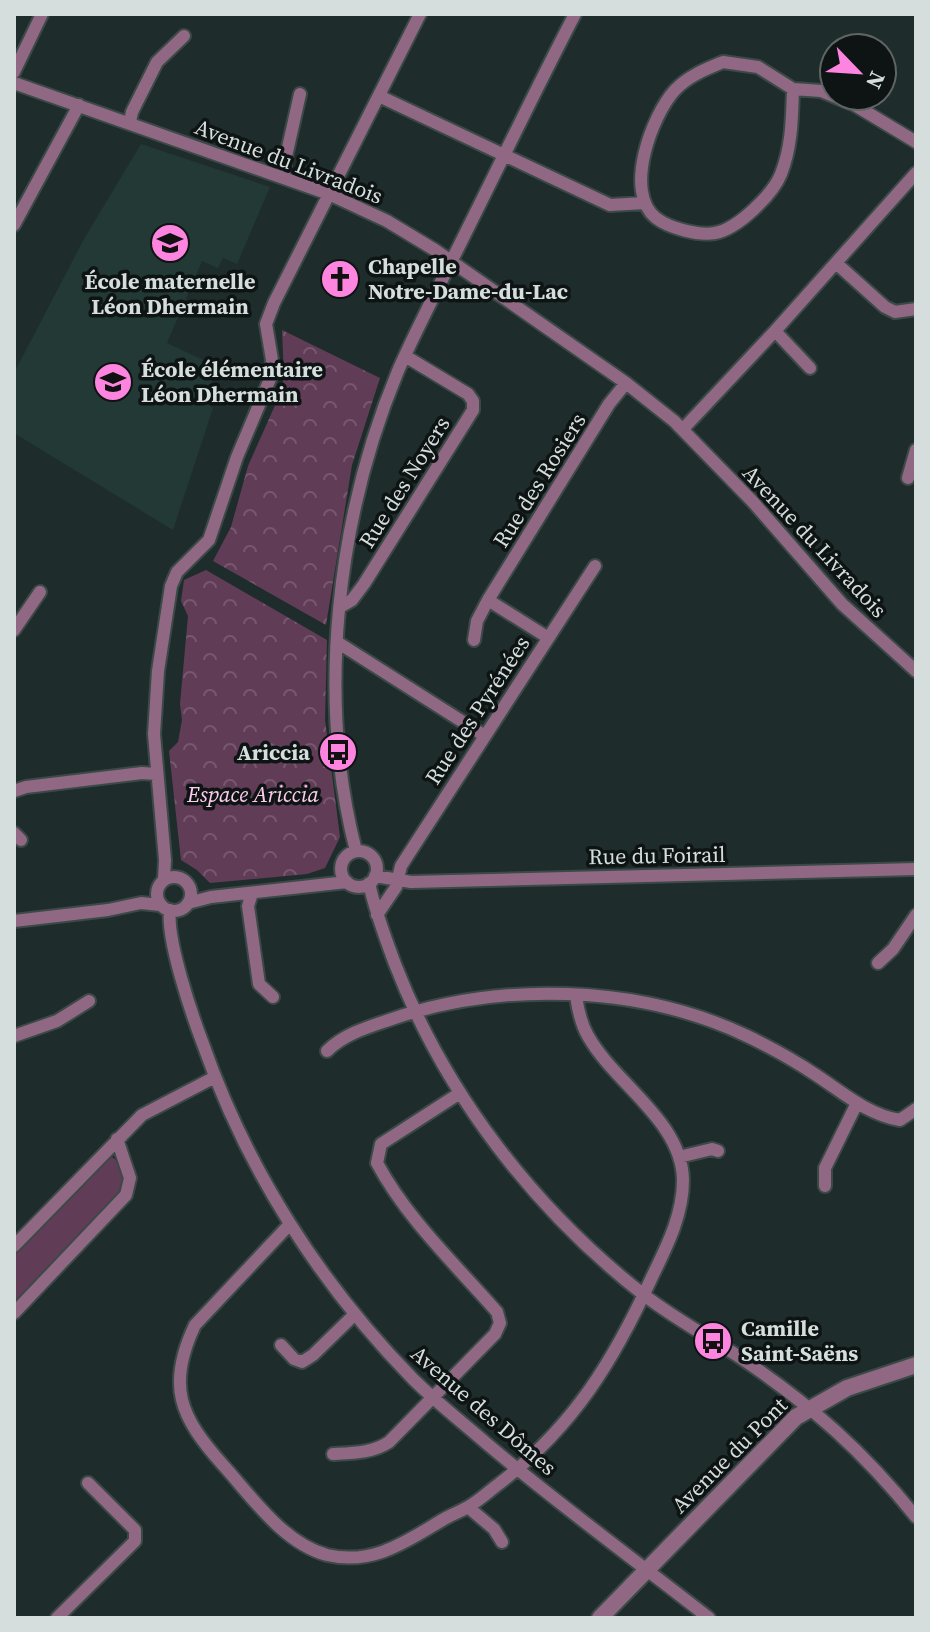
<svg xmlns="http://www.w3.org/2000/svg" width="930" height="1632" viewBox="0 0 930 1632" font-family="'Source Serif 4',serif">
<defs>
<pattern id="park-crowns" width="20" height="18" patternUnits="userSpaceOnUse" patternTransform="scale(2)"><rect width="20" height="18" fill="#613c57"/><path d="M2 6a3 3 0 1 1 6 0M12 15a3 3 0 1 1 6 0" fill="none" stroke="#77586f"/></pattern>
</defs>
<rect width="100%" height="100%" fill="#1e2d2b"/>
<path fill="#233935" d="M141,144L270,187L237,264L223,258L218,268L202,261L167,343L218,367L203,401L213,408L173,530L14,433V373L84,239Z"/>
<path fill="#613c57" d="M112,1157C122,1163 125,1181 120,1191L14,1303V1255L107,1158Z"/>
<path fill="url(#park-crowns)" d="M282,330L380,378L352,465L326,625L213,561L231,527L248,466L281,392L284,377Z
M206,570L327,640L325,720L340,837L325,868L307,874L210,883L197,870L181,860L169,751L178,742L182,720L180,704L188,616L181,601L184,580Z"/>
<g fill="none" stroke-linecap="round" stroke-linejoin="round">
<g stroke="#3b4947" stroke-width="16">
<path id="minor" d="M723,62L758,67L793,89C792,118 792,146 781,174C773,194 738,229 715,233C698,236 669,228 656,218C623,192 652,115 675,90C688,76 706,69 723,62Z
M14,72L42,14
M14,83L329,194L387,221L435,250L626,383L674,421L753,502L842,604L916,671
M793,89L821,91L853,104L916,142
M379,96L610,205L645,203
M130,122L132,112L157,62L184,36
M284,178L285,161L300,94
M14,225L79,105
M836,263L885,307L895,312L916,309
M775,331L810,368
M683,429L775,331L916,173
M908,478L916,450
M340,607L352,600L364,584L473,410V401L468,394L405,356
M14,630L40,592
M547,637L488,600L609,404L626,383
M474,640L477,621L488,600
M337,642L485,736
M14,791L26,787L142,773L156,774
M14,833L21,840
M356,851C316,697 337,517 398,371C419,323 444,277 467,230C503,158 538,85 575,14
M341 869a18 18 0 1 1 36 0a18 18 0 1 1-36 0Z
M375,876L411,882L916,869
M157 894a17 17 0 1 1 34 0a17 17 0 1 1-34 0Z
M164,879L165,860L154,734L158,671L171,586L177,572L209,540L237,457L270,379L272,360L266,324L274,303L420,14
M369,883C375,911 385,937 395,964C445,1094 535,1210 644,1295C675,1319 709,1337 741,1358C812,1406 862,1450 916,1517
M252,893L248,906L259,984L273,997
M188,903L211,897L347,882
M170,910C166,939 192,1015 203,1044C247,1170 320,1284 413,1379C436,1402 462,1422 486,1443C558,1504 635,1560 709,1618
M377,915L396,887L401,866L595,566
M14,921L108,910L141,903L160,905
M878,963L893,949L916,915
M14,1036L57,1021L89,1001
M327,1051C343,1035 365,1028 386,1021C498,981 638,984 747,1036C770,1047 794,1060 816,1075C842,1092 868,1115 900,1120L916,1109
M679,1157L712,1149L718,1151
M825,1186V1168L857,1103
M290,1224L195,1325C166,1386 180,1417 223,1465C252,1497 283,1543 327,1555C373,1566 407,1541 444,1519C451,1515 459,1512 466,1508C478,1502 489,1491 500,1483C574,1426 614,1360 652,1277C667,1246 683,1215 683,1180C682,1121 615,1084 588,1036C581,1024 578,1010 576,996
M14,1246L142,1115L215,1077
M14,1313L126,1195L130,1178L117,1139
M281,1345L294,1359L302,1362L313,1355L355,1314
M333,1454C352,1453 373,1453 389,1442L495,1334L500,1323L497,1312C456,1265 407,1219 377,1163L381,1144L460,1093
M468,1507L494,1529L502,1542
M57,1618L135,1541V1530L88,1483"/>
</g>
<g stroke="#3b4947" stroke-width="20">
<path id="tertiary" d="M600,1618L796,1417L847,1388L916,1365"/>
</g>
<use href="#minor" stroke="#906884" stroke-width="12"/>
<use href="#tertiary" stroke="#906884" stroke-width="16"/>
</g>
<defs>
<g id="school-disc" transform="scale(2)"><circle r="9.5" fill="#fe85df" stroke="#0e1413"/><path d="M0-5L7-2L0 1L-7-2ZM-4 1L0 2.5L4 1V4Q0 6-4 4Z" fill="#111"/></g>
<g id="church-disc" transform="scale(2)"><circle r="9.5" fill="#fe85df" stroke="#0e1413"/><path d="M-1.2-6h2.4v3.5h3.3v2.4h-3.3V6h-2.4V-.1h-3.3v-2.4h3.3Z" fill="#111"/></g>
<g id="bus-disc" transform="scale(2)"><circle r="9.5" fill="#fe85df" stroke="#0e1413"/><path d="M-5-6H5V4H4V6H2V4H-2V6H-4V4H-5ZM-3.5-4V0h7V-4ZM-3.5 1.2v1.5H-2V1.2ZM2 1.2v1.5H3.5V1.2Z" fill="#111"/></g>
</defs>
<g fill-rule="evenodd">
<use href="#school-disc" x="170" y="243"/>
<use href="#church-disc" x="340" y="279"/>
<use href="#school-disc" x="113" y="382"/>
<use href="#bus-disc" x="338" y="752"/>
<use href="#bus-disc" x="713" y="1341"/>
</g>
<g text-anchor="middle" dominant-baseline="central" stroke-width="7" stroke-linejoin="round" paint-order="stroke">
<g font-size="22" fill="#d5dedc" stroke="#0e1413">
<text transform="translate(289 161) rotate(21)">Avenue du Livradois</text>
<text transform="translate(539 480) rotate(-58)">Rue des Rosiers</text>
<text transform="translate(404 482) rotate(-58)">Rue des Noyers</text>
<text transform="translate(815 541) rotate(47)">Avenue du Livradois</text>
<text transform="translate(477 710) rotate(-57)">Rue des Pyrénées</text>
<text transform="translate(657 855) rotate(-1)">Rue du Foirail</text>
<text transform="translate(484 1410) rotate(41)">Avenue des Dômes</text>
<text transform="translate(729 1455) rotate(-45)">Avenue du Pont</text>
</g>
<g font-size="22" font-weight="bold" fill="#d5dedc" stroke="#0e1413" text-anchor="start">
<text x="368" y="266">Chapelle<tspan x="368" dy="25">Notre-Dame-du-Lac</tspan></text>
<text x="170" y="281" text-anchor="middle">École maternelle<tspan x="170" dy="25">Léon Dhermain</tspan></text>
<text x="141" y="369">École élémentaire<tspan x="141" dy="25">Léon Dhermain</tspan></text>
<text x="310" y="752" text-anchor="end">Ariccia</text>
<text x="741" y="1328">Camille<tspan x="741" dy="25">Saint-Saëns</tspan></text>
</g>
<g font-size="22" font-style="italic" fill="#fccdee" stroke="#0e1413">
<text x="253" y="794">Espace Ariccia</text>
</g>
</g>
<rect width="930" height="1632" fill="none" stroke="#d5dedc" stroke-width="32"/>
<g transform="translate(858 72) rotate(115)"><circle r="38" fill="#0e1413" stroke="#5e6563" stroke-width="2"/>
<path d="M0-6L14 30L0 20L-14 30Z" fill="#fe85df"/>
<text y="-12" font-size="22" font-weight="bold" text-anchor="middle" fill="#d5dedc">N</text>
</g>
</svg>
